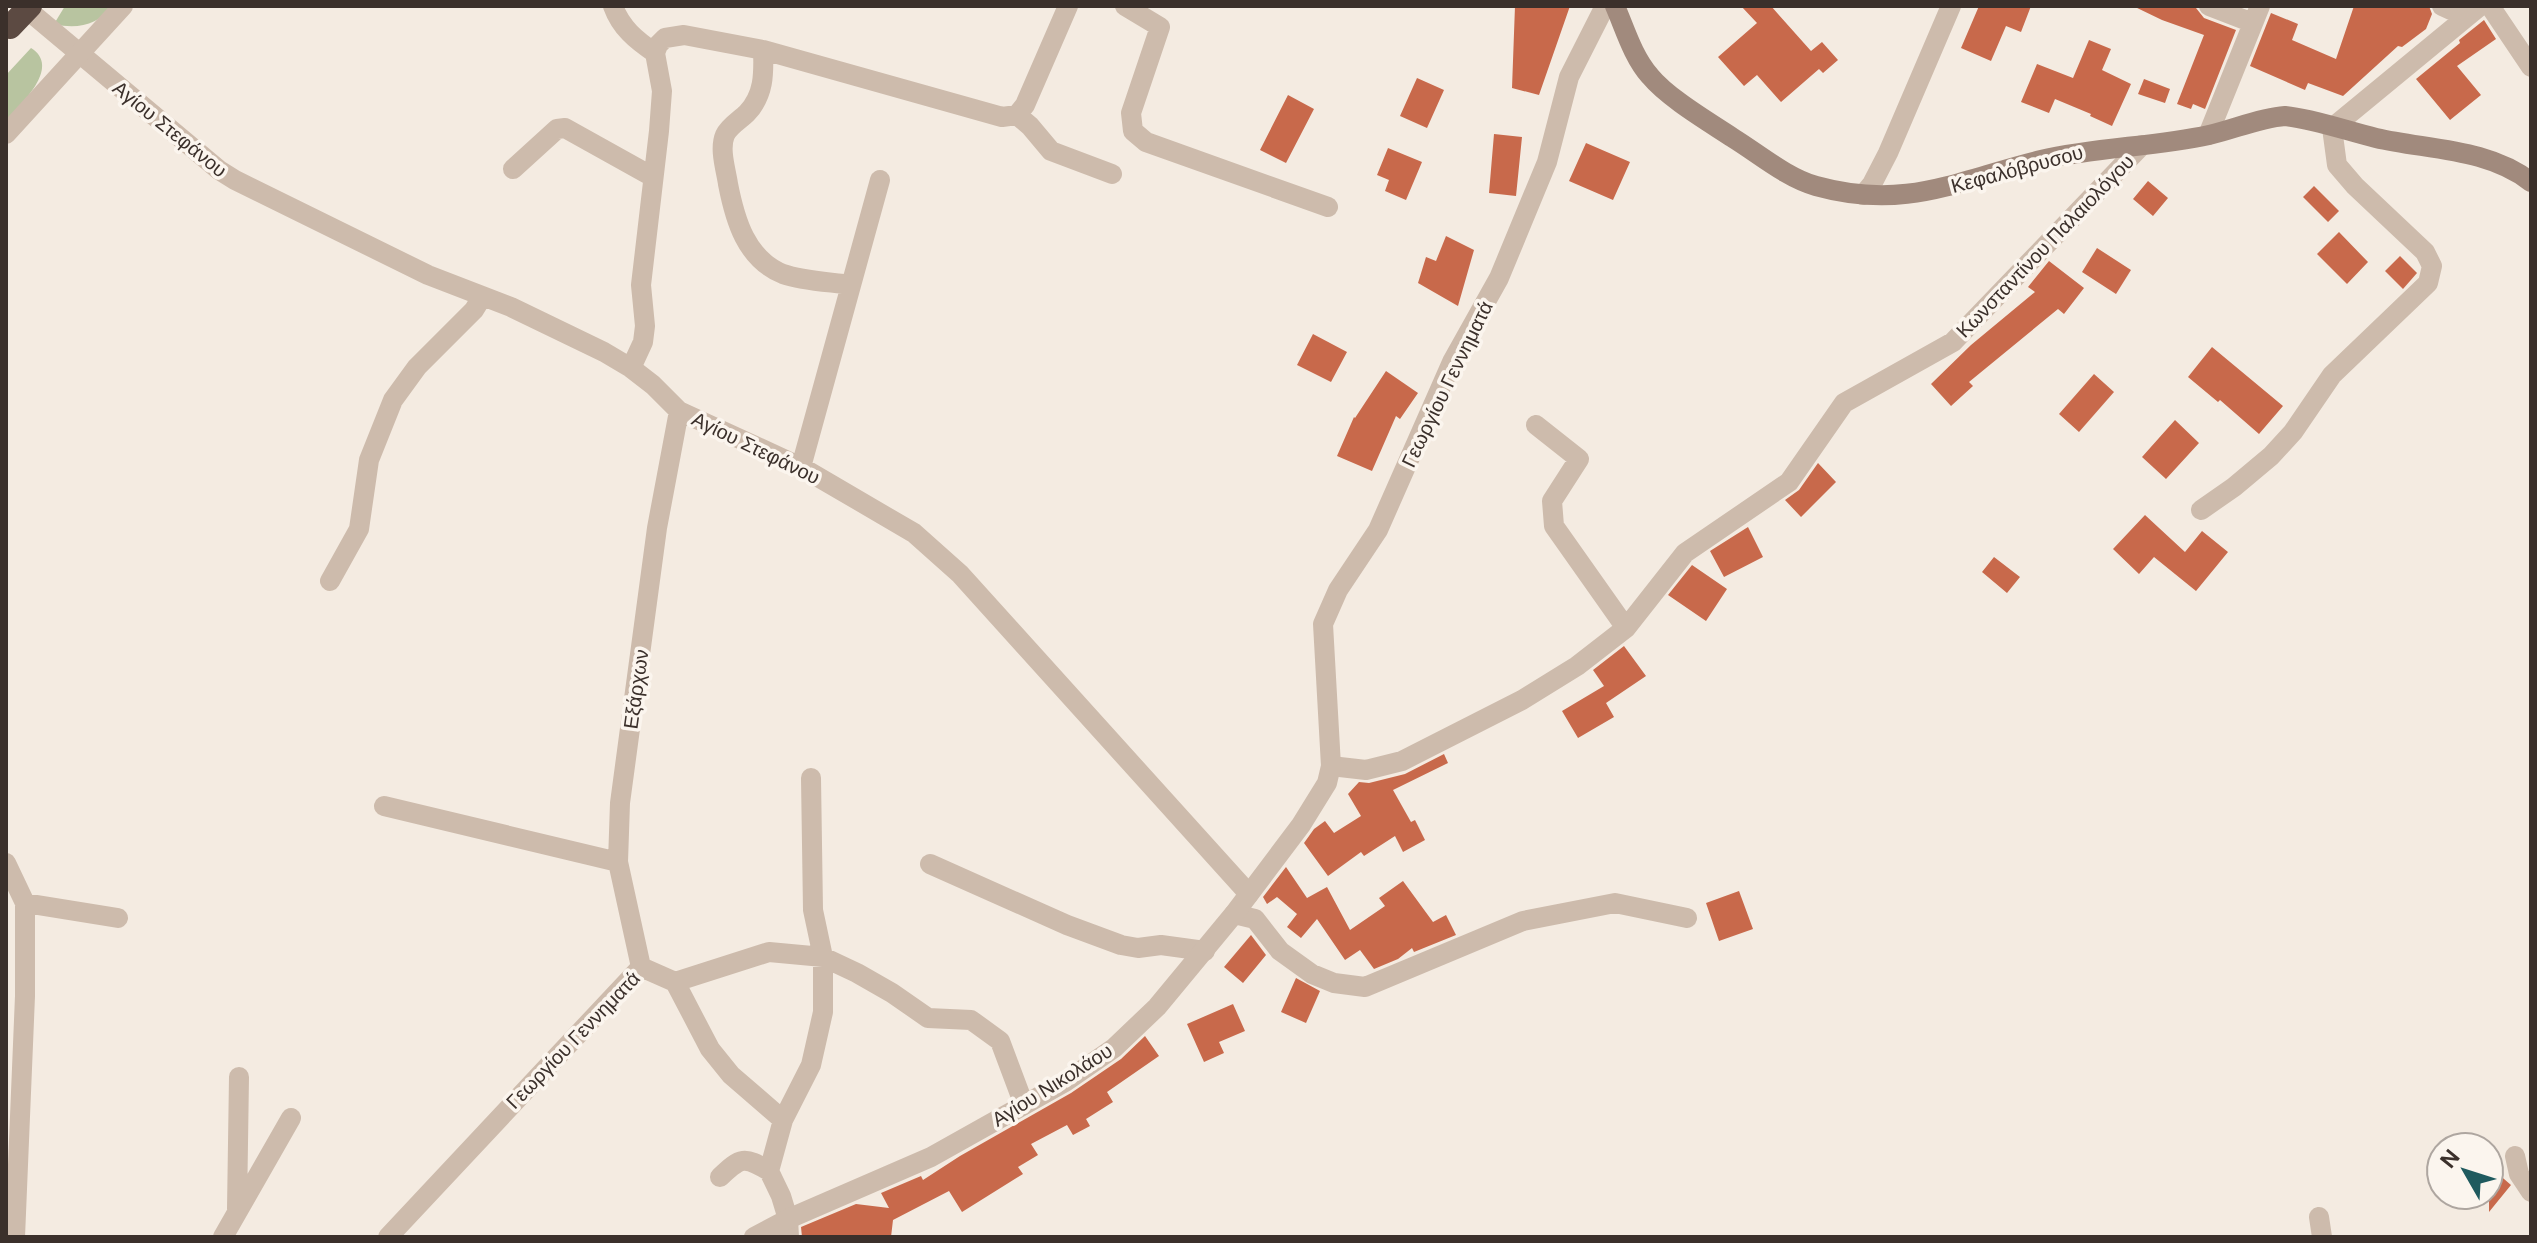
<svg xmlns="http://www.w3.org/2000/svg" width="2537" height="1243" viewBox="0 0 2537 1243" font-family="'DM Sans',sans-serif">
<rect width="100%" height="100%" fill="#f4ebe1"/>
<path fill="#b8c4a0" d="M65,6H115C97,24 79,30 54,24Z
M31,48C62,67 20,105 6,121V75Z"/>
<path fill="#c8694b" d="M1515,6H1570L1539,95L1512,88Z
M1741,6H1771L1811,51L1822,42L1838,60L1823,73L1819,69L1781,102L1757,75L1744,86L1718,57L1757,23Z
M1979,6H2031L2021,32L2006,26L1991,61L1961,48Z
M2133,6H2192L2196,8L2204,18L2236,30L2205,109L2193,104L2191,109L2177,104L2204,35L2162,20Z
M2354,6H2429L2432,14L2426,29L2402,47L2398,46L2343,96L2308,83L2305,90L2250,66L2271,13L2298,24L2292,40L2336,59Z
M2484,20L2496,39L2457,66L2481,95L2450,120L2416,79L2460,43L2459,40Z
M2089,40L2111,49L2102,70L2131,84L2112,126L2090,116L2091,114L2055,99L2049,113L2021,102L2037,64L2073,78Z
M1417,78L1444,90L1427,128L1400,116Z
M2144,79L2170,89L2165,103L2138,94Z
M1288,95L1314,109L1286,163L1260,150Z
M1494,134L1522,137L1516,196L1489,193Z
M1586,143L1630,162L1613,200L1569,181Z
M1388,148L1422,162L1406,200L1385,191L1389,180L1377,175Z
M2148,181L2168,198L2153,216L2133,199Z
M2314,186L2339,211L2328,222L2303,197Z
M2339,232L2368,262L2347,284L2317,254Z
M1446,236L1474,250L1458,306L1418,283L1426,257L1436,261Z
M2097,248L2131,270L2116,294L2082,272Z
M2400,256L2417,273L2403,289L2385,271Z
M2049,261L2084,288L2064,314L2058,309L1969,382L1973,386L1951,406L1931,384L1971,345L2035,292L2028,287Z
M1313,334L1347,352L1331,382L1297,365Z
M2212,347L2283,406L2259,434L2220,400L2218,402L2188,377Z
M1386,371L1418,393L1400,419L1396,416L1372,471L1337,456L1354,417L1355,418Z
M2094,374L2114,392L2079,432L2059,414Z
M2175,420L2199,443L2166,479L2142,457Z
M1818,463L1836,482L1801,517L1785,500L1799,490Z
M2145,515L2185,552L2202,531L2228,552L2196,591L2154,557L2139,574L2113,549Z
M1748,527L1763,557L1724,577L1710,551Z
M1994,557L2020,577L2007,593L1982,572Z
M1692,565L1727,589L1706,621L1668,595Z
M1624,646L1646,676L1606,703L1614,717L1578,738L1562,711L1604,686L1593,670Z
M1444,754L1448,763L1393,790L1411,822L1415,820L1425,840L1403,852L1395,836L1364,856L1361,852L1328,876L1304,843L1314,829L1325,821L1334,833L1361,816L1348,794L1359,782L1369,783L1405,774Z
M1286,867L1307,898L1327,887L1350,930L1385,906L1379,898L1403,881L1433,922L1446,915L1456,935L1414,952L1412,948L1398,959L1374,969L1360,950L1345,960L1317,919L1301,938L1287,927L1297,914L1277,897L1267,904L1263,897Z
M1739,891L1753,929L1719,941L1706,903Z
M1251,935L1266,955L1243,983L1224,967Z
M1296,978L1320,991L1306,1023L1281,1012Z
M1233,1004L1245,1031L1219,1042L1224,1053L1204,1062L1187,1024Z
M1145,1036L1159,1056L1107,1092L1113,1102L1086,1119L1090,1126L1073,1135L1067,1125L1031,1144L1038,1155L1018,1167L1023,1174L962,1212L949,1191L893,1220L891,1237H802L801,1227L856,1204L889,1208L881,1193L921,1176L923,1180L960,1156L1071,1093L1121,1059Z
M2489,1166L2511,1185L2489,1212Z"/>
<g fill="none" stroke-linecap="round" stroke-linejoin="round">
<path stroke="#cdbbac" stroke-width="20" d="M23,6L219,170L235,180L428,275L511,307L604,352L631,368L653,385L679,411L801,467L914,533L960,574L1249,894
M613,6C621,28 636,40 655,53
M1125,6L1160,27L1131,113L1133,131L1146,142L1328,207
M2209,6L2253,23
M2442,6L2466,17
M2490,6L2531,67
M763,50C764,74 764,95 747,113C740,120 729,126 725,135C719,149 726,170 728,184C735,220 746,259 783,274C802,281 831,282 851,285
M1017,115L1030,126L1051,151L1112,174
M2208,135L2260,6
M513,169L557,129L565,128L653,177
M1863,195L1872,184L1888,153L1951,6
M631,368L643,342L645,326L641,285L659,131L662,91L655,53L658,45L665,38L684,35L763,50L1002,117L1017,115L1025,105L1068,6
M1536,425L1579,459L1552,501L1554,526L1626,628
M801,467L880,180
M2201,510L2234,487L2271,456L2293,432L2332,375L2428,283L2432,266L2425,252L2355,186L2337,165L2332,128L2480,6
M330,581L359,529L369,460L393,400L417,367L474,310L482,297
M1331,766L1366,770L1402,761L1522,700L1577,666L1626,628L1685,553L1789,482L1844,403L1953,342L2142,145
M384,806L618,862
M6,863L25,903V996L15,1237
M930,864L1067,925L1121,945L1138,948L1161,945L1205,951
M25,903L118,918
M1234,914L1255,919L1280,951L1312,974L1334,983L1365,987L1523,921L1615,903L1687,918
M641,967L618,862L620,803L657,528L679,411
M641,967L675,982L769,952L823,957L857,973L892,993L928,1018L971,1020L1000,1041L1024,1105
M675,982L710,1049L731,1075L783,1120
M2515,1156L2519,1174L2531,1192
M720,1177C741,1157 744,1156 769,1171
M237,1209L239,1077
M2319,1217L2322,1237
M223,1237L291,1118
M388,1237L641,967
M789,1237L788,1219L781,1196L769,1171L783,1120L811,1065L823,1012V957L813,910L811,778"/>
<path stroke="#cdbbac" stroke-width="20" d="M6,134L123,6
M754,1237L788,1219L931,1157L1065,1082L1114,1048L1157,1007L1234,914L1301,825L1327,783L1331,766L1323,624L1338,590L1378,530L1452,362L1499,278L1547,162L1569,77L1605,6"/>
<path stroke="#a18a7d" stroke-width="20" d="M1615,6C1625,29 1633,57 1650,76C1668,98 1709,122 1733,138C1759,154 1787,178 1816,186C1906,211 1958,180 2041,160C2097,147 2154,147 2209,135C2235,129 2259,118 2285,116C2314,119 2347,131 2376,138C2428,150 2487,148 2531,182"/>
<path stroke="#5c4a42" stroke-width="24" d="M10,27L30,6"/>
</g>
<g text-anchor="middle" dominant-baseline="central" stroke-width="7" stroke-linejoin="round" paint-order="stroke">
<g font-size="20" fill="#3b302b" stroke="#fbf5ee">
<text transform="translate(170 129) rotate(39)">Αγίου Στεφάνου</text>
<text transform="translate(2017 169) rotate(-15)">Κεφαλόβρυσου</text>
<text transform="translate(2045 246) rotate(-46)">Κωνσταντίνου Παλαιολόγου</text>
<text transform="translate(1447 384) rotate(-64)">Γεωργίου Γεννηματά</text>
<text transform="translate(756 448) rotate(26)">Αγίου Στεφάνου</text>
<text transform="translate(636 689) rotate(-82)">Εξάρχων</text>
<text transform="translate(573 1040) rotate(-46)">Γεωργίου Γεννηματά</text>
<text transform="translate(1052 1085) rotate(-32)">Αγίου Νικολάου</text>
</g>
</g>
<rect width="2537" height="1243" fill="none" stroke="#3b302b" stroke-width="16"/>
<g transform="translate(2465 1171) rotate(309)"><circle r="38" fill="#fbf5ee" stroke="#aea6a0" stroke-width="2"/>
<path d="M0-6L14 30L0 20L-14 30Z" fill="#1f5a5e"/>
<text y="-12" font-size="22" font-weight="bold" text-anchor="middle" fill="#3b302b">N</text>
</g>
</svg>
